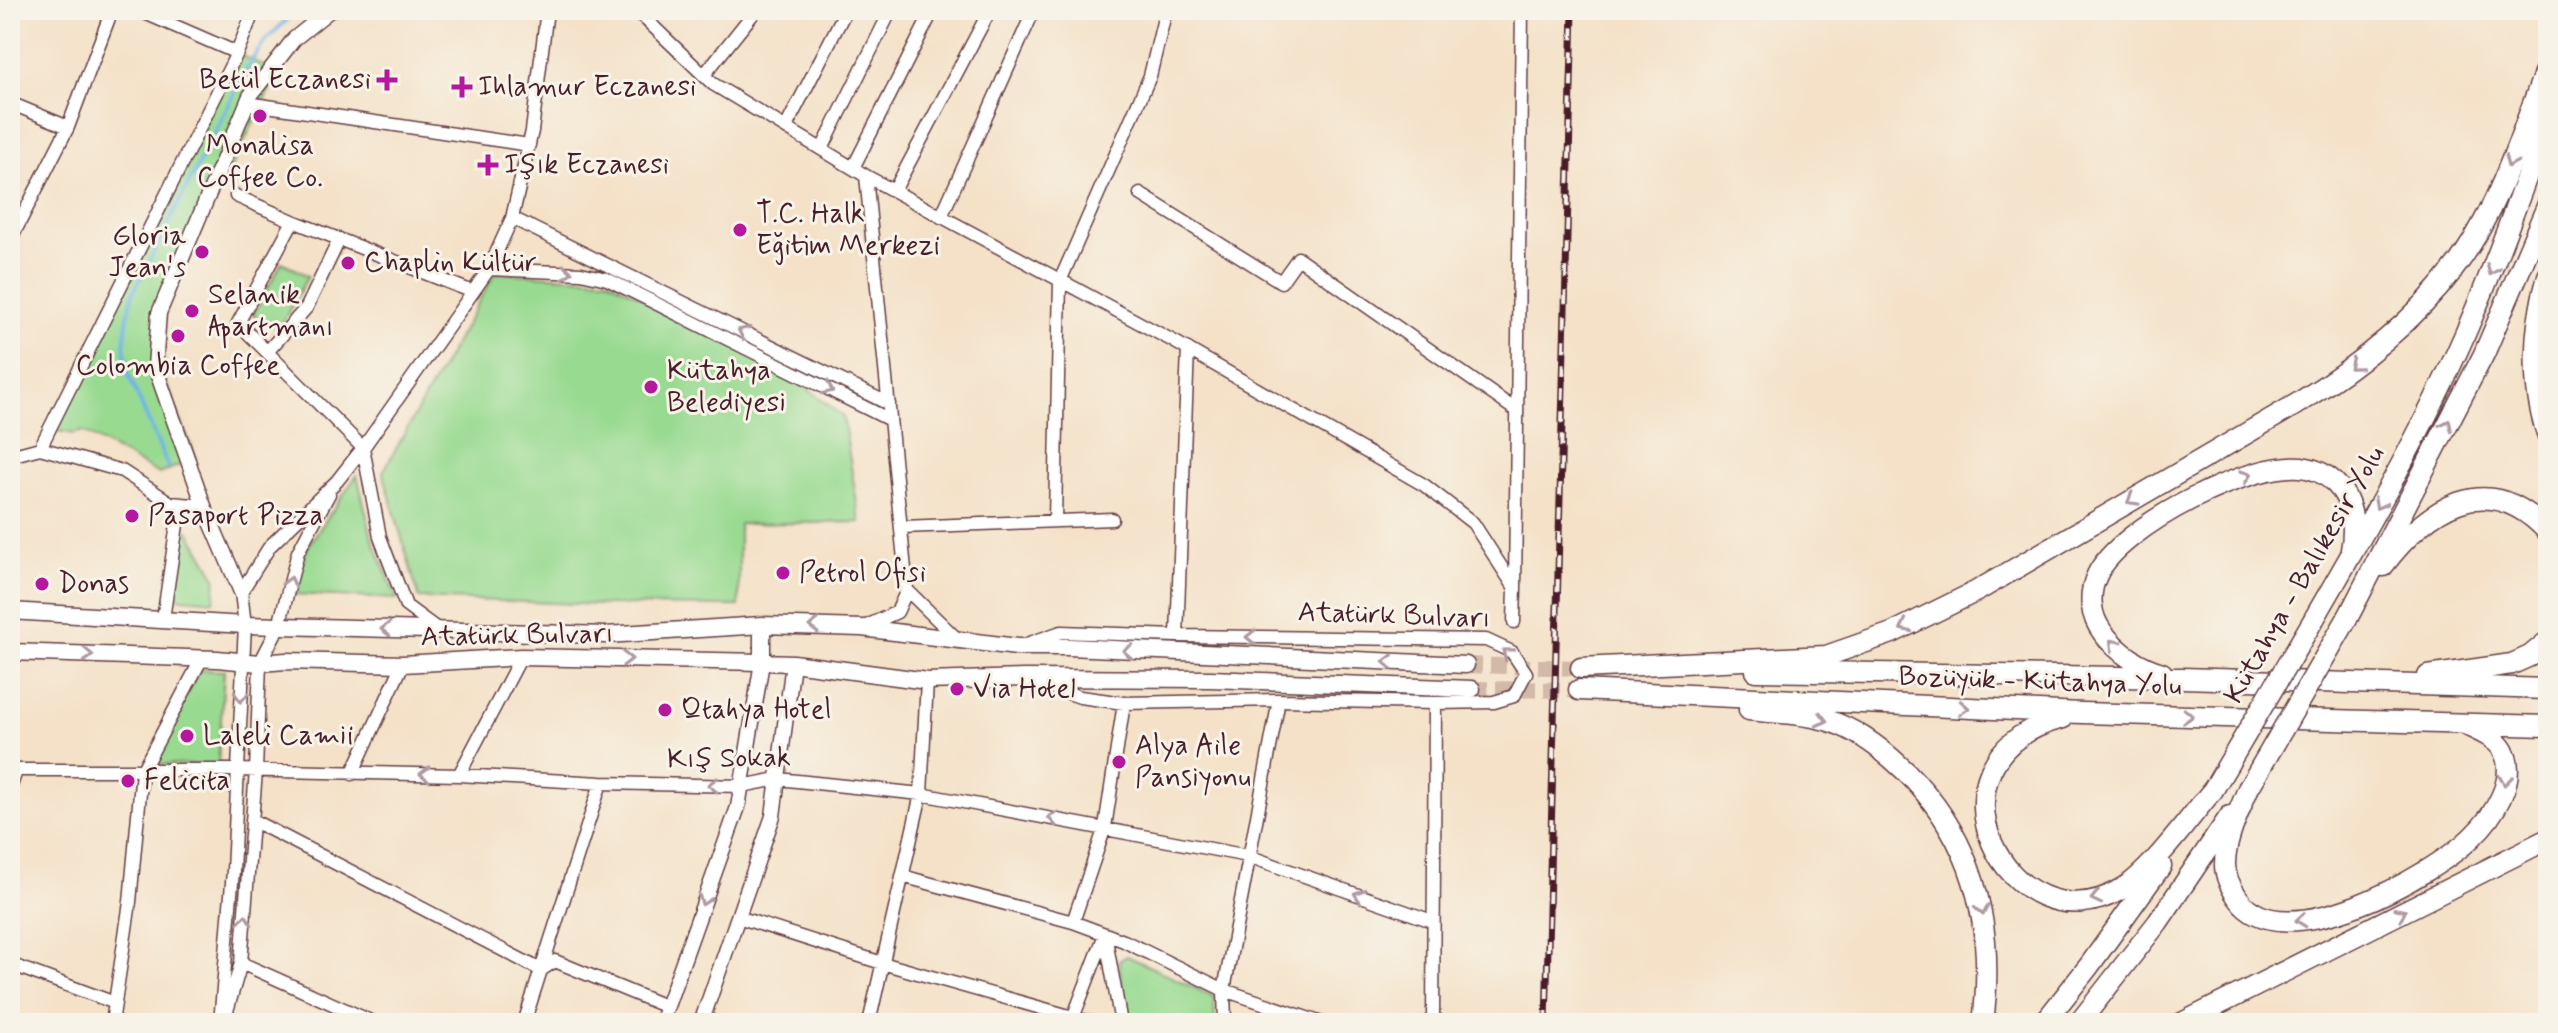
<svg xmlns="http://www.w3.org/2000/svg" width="2558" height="1033" viewBox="0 0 2558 1033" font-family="Mynerve,sans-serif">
<rect width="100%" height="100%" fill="#f7f3e8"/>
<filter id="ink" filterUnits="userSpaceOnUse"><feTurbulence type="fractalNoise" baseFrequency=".0125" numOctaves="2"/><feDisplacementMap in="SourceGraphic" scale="16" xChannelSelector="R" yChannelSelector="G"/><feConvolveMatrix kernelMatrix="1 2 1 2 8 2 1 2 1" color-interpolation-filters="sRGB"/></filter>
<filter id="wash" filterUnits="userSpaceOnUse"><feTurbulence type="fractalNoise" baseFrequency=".006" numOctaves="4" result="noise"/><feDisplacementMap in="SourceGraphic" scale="32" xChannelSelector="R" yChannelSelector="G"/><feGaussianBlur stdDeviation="1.8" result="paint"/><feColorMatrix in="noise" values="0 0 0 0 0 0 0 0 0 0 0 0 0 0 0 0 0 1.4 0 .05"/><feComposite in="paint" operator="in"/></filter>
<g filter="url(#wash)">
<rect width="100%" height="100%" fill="#f4e1c7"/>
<path fill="#99da91" stroke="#727c5e" stroke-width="2" d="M237,53L278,73L159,313L165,381L196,458L159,474L82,431L74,434L51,430Z
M282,262L308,276L279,329L253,315Z
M495,273L607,279L796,379L843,417L860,522L739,524V606L607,605L419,598L383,472Z
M357,475L372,538L397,599L292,594L308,546Z
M189,531L216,578L214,601L173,597L180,533Z
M199,670L224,671L218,765L152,764Z
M1127,956L1214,997L1215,1023H1127L1119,961Z"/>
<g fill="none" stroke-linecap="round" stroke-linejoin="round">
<path stroke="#70b3e5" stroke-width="4" d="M168,467L128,373L124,345L128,315L133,293L250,63L266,40L297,10"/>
</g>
</g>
<g filter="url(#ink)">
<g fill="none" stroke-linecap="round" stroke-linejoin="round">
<path stroke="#d2baa8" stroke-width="16" stroke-dasharray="16 8" stroke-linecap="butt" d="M1466,665L1581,668
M1472,689L1579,690"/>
<g stroke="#643c42" stroke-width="15">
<path id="minor" d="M138,10L237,53
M636,10L713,84L866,176L1175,342L1424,485L1473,523L1515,588L1514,622
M704,75L756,10
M10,103L68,127
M247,103L529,145
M786,127L846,10
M822,149L891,10
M853,168L933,10
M894,191L990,10
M1140,194L1281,282L1298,258L1517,411
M236,196L293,221
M941,217L1034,10
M512,218L889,404
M10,241L68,127L112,10
M489,269L581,273L607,279L890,420
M267,352L307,307L339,240
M40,448L122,471L171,503L204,506
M10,456L40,448L237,53L254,10
M1055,520L1060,281L1150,76L1164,18L1160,10
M902,527L1112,519
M1515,588L1522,10
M907,590L956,638
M163,619L180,504
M862,628L897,612L907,590L866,176
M440,631L406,606L380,537L363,448L238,323L293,221L473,292
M1177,636L1188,349
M1027,644L1061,632L1177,636L1486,640L1512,652L1526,673L1514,696L1494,702L1435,703L1279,700L1124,703L1080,697L1033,681
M10,770H237L459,775L601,783L742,786L778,779L921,794L1248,856L1432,921
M352,774L403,664
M459,775L521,657
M10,789L16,771
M252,820L541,970L555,961L667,1007
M902,876L1073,922L1124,941L1224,990L1322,1023
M738,917L882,963L1094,1023
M1073,922L1105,827L1124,703
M1105,934L1121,1023
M241,963L375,1023
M10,964L115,1003
M227,1011L241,963L256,771L260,663L279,626L298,552L329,494
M1073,1018L1104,937
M702,1019L718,1023
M112,1023L130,902L142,771L202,658
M220,1023L233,871L245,625L241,592L270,546L337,481L363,448L489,269L512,218L532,131L547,10
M524,1023L601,783
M869,1023L921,794L927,681
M1225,1023L1224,990L1279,700
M1433,1023L1435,703"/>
</g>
<g stroke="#643c42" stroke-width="17">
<path id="tertiary" d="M241,592L204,506L155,367L159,313L250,96L294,39L330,10
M661,1023L738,807L762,662
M701,1023L773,816L793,663"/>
</g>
<g stroke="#643c42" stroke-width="19">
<path id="secondary" d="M10,611L245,625L606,635L762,625L862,628L1017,647H1069L1466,665
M10,652L217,659L260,663L286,661L403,664L521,657L762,662L793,663L927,681L1024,678L1211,679L1472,689
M762,662V625"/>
</g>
<g stroke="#643c42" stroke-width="23">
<path id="trunk" d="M2548,276C2533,327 2530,386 2548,437
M2383,566C2427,508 2487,466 2548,532
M2314,619C2368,526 2422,432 2465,334C2496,263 2522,190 2548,118
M2347,619L2484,354L2548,204
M1581,668L1826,656L1892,633L1977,591L2295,405C2353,369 2412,324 2453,270C2498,212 2522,131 2548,63
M1756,671L2182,678L2548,689
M2162,673C2137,666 2119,653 2103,633C2090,616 2088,594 2097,575C2119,527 2255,457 2307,468C2322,471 2333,479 2342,491C2354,509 2355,529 2351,550
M2428,676L2512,664L2530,656L2548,641
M1579,690L2082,713L2548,726
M1749,710C1773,713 1799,713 1822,719C1848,725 1871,741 1891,758C1972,828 1996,920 1983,1023
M2063,718C1909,756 2008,956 2122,889C2150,873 2190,817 2213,790
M2248,789C2239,812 2225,839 2225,865C2225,877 2231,888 2238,898C2282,961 2432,876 2472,837C2492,818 2519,779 2503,750C2496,738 2480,732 2468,726
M2044,1023L2089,966L2161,866
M2079,1023L2158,922L2230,816
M2182,1023L2548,839"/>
</g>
<use href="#minor" stroke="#fff" stroke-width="12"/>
<use href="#tertiary" stroke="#fff" stroke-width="14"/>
<use href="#secondary" stroke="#fff" stroke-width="16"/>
<use href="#trunk" stroke="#fff" stroke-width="20"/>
<g stroke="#4a1f2b" stroke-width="7">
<path id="rail" d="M1546,1023L1573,10"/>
</g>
<use href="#rail" stroke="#f7f3e8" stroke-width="4" stroke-dasharray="12" stroke-linecap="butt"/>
<g stroke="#643c42" stroke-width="23" stroke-linecap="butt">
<path id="trunk-bridge" d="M2248,789L2347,619
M2213,790L2314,619"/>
</g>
<use href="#trunk-bridge" stroke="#fff" stroke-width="20"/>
</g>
<defs><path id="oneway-chevron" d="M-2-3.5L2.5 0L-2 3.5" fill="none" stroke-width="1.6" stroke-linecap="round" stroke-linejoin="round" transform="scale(2)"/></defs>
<g stroke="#ae9aa0">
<use href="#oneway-chevron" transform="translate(2510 162) rotate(114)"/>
<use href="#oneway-chevron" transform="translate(2492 270) rotate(112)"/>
<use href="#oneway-chevron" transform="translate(567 272) rotate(2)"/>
<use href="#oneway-chevron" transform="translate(743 332) rotate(-154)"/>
<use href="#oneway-chevron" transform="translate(2354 365) rotate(141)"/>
<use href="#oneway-chevron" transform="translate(828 389) rotate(26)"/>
<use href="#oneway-chevron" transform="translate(2447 425) rotate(-63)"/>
<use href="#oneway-chevron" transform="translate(2246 476) rotate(-20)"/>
<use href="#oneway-chevron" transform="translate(2132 500) rotate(150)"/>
<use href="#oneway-chevron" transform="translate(2379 504) rotate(118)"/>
<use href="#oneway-chevron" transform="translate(290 582) rotate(-75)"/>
<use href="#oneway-chevron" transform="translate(814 626) rotate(-179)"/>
<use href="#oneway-chevron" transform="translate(1905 627) rotate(154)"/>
<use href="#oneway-chevron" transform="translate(386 629) rotate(-179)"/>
<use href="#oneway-chevron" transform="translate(1251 637) rotate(-179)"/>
<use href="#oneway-chevron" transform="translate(2114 644) rotate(-134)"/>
<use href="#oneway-chevron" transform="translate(1128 651) rotate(-177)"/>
<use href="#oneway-chevron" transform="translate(1507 653) rotate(-143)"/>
<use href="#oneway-chevron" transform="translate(88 655) rotate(2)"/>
<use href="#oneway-chevron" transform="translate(627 659) rotate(1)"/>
<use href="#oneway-chevron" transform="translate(1388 662) rotate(-178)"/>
<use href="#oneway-chevron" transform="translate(241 697) rotate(93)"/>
<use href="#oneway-chevron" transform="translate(1964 708) rotate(3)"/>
<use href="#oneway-chevron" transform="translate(2188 716) rotate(2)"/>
<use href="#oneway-chevron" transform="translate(1822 720) rotate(14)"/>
<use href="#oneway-chevron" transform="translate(425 774) rotate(-180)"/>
<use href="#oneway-chevron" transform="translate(2505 780) rotate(97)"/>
<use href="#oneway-chevron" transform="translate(713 785) rotate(-179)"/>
<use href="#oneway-chevron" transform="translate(1053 818) rotate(-170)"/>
<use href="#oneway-chevron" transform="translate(1359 895) rotate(-161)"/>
<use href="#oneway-chevron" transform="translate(2096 898) rotate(167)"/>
<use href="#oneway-chevron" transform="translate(704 900) rotate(110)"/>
<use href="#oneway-chevron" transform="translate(1982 910) rotate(79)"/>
<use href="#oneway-chevron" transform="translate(2401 913) rotate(-27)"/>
<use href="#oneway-chevron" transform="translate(245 920) rotate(-85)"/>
<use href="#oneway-chevron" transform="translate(2301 920) rotate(174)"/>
</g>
</g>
<g fill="#b5179e" stroke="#f7f3e8" stroke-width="3">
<path d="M383 68h8v8h8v8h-8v8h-8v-8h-8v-8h8z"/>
<path d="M458 75h8v8h8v8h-8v8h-8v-8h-8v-8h8z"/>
<circle cx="260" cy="116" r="8"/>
<path d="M484 153h8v8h8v8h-8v8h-8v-8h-8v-8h8z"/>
<circle cx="740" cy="230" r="8"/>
<circle cx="202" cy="252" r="8"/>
<circle cx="348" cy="263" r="8"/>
<circle cx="192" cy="311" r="8"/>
<circle cx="178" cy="336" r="8"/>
<circle cx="651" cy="387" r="8"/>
<circle cx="132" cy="516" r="8"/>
<circle cx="783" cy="573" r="8"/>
<circle cx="42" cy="584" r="8"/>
<circle cx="957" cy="689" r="8"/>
<circle cx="665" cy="710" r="8"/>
<circle cx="187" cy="736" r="8"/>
<circle cx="1119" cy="762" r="8"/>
<circle cx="128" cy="781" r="8"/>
</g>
<g text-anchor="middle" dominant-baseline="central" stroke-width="6" stroke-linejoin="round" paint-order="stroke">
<g font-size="28" fill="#4a1f2b" stroke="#f7f3e8" text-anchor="start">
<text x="371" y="80" text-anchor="end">Betül Eczanesi</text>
<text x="478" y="87">Ihlamur Eczanesi</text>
<text x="260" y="146" text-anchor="middle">Monalisa<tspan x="260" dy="32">Coffee Co.</tspan></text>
<text x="504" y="165">Işık Eczanesi</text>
<text x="756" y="214">T.C. Halk<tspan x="756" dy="32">Eğitim Merkezi</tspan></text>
<text x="186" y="236" text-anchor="end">Gloria<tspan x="186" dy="32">Jean's</tspan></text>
<text x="364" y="263">Chaplin Kültür</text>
<text x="208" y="295">Selanik<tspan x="208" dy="32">Apartmanı</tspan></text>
<text x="178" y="366" text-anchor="middle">Colombia Coffee</text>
<text x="667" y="371">Kütahya<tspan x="667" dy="32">Belediyesi</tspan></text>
<text x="148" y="516">Pasaport Pizza</text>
<text x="799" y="573">Petrol Ofisi</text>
<text x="58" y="584">Donas</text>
<text x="973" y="689">Via Hotel</text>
<text x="681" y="710">Qtahya Hotel</text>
<text x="203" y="736">Laleli Camii</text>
<text x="1135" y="746">Alya Aile<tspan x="1135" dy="32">Pansiyonu</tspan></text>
<text x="144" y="781">Felicita</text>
</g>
<g font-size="28" fill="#4a1f2b" stroke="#f7f3e8">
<text transform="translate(2305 575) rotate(-60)">Kütahya - Balıkesir Yolu</text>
<text transform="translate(1394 616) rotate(2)">Atatürk Bulvarı</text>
<text transform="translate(517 636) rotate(-1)">Atatürk Bulvarı</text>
<text transform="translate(2040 682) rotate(2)">Bozüyük - Kütahya Yolu</text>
<text transform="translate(729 759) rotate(-1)">Kış Sokak</text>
</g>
</g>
<rect width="2558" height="1033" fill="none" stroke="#f7f3e8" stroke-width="40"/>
</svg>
